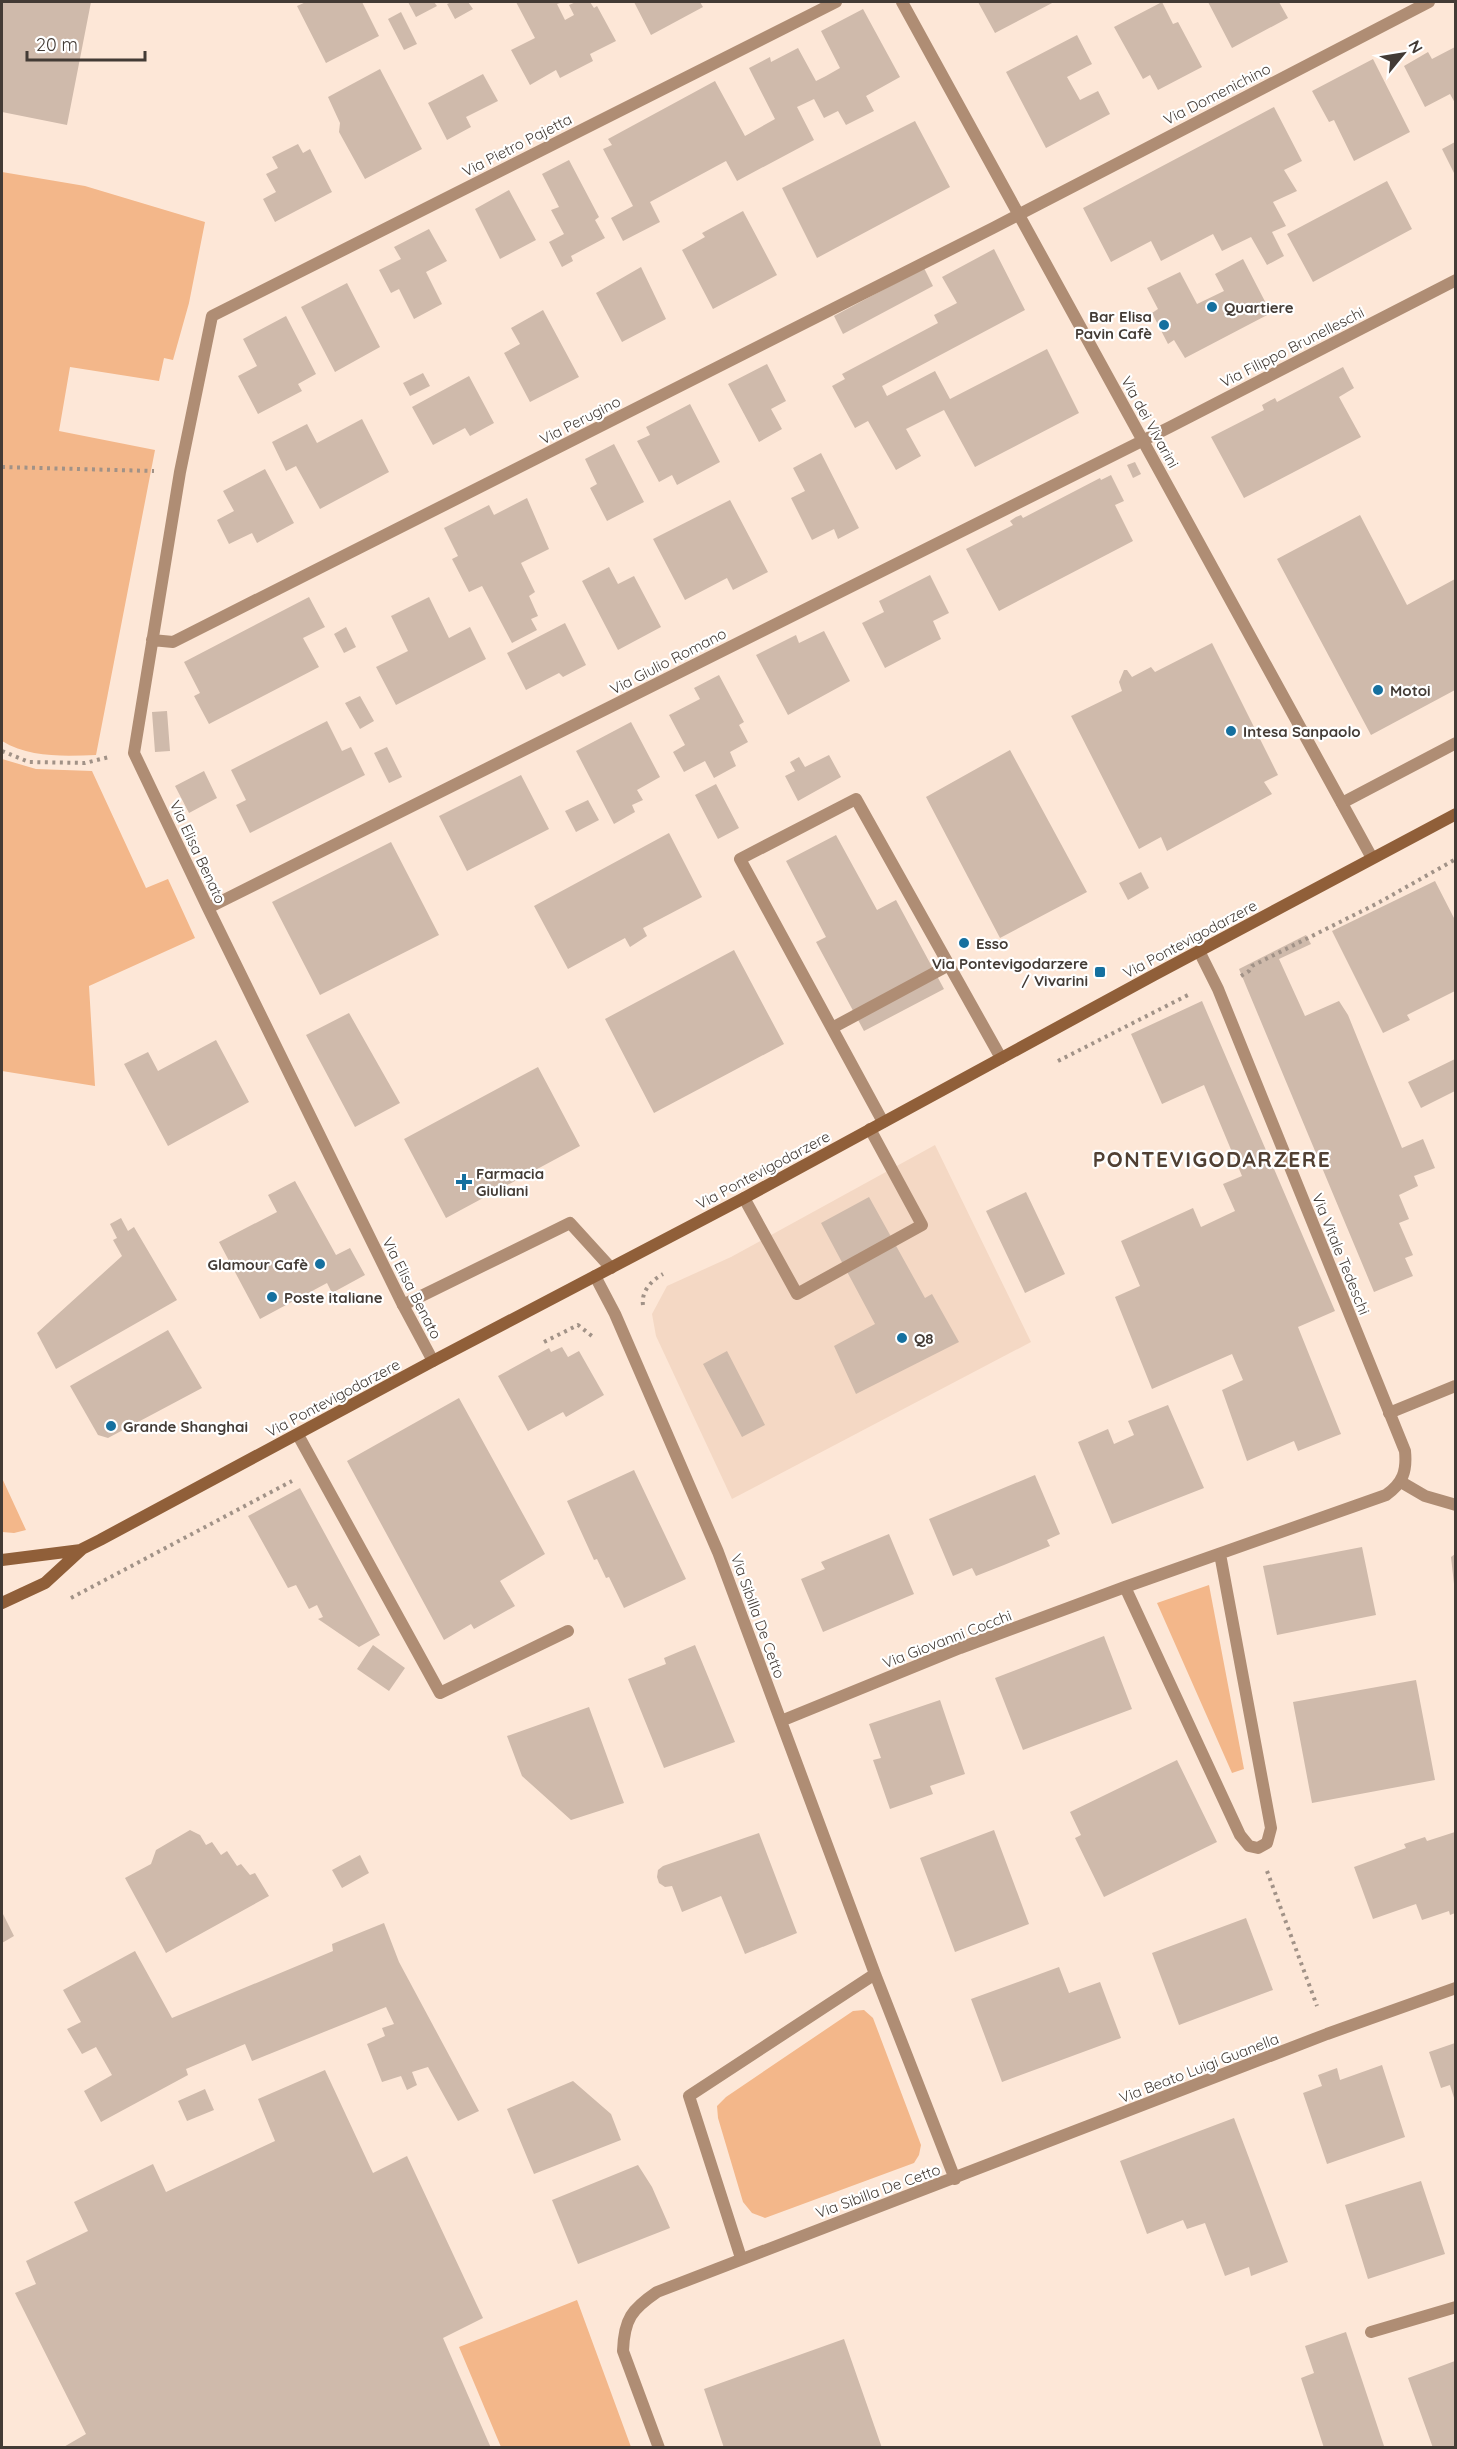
<svg xmlns="http://www.w3.org/2000/svg" width="1457" height="2449" viewBox="0 0 1457 2449" font-family="Quicksand,sans-serif">
<rect width="100%" height="100%" fill="#fde7d7"/>
<path fill="#f4d8c4" d="M935,1145L1031,1342L732,1499L656,1336L652,1314L667,1286L731,1257Z"/>
<path fill="#f3b78a" d="M2,172L85,186L205,222L189,303L173,360L164,358L159,381L70,367L59,431L155,450L96,755C64,756 30,758 2,741Z
M2,759L36,769L92,771L146,888L168,879L195,938L89,986L95,1086L2,1071Z
M2,1478L26,1530L14,1533L2,1532Z
M1209,1585L1244,1769L1232,1773L1157,1603Z
M864,2010L873,2018L921,2145L919,2155L914,2163L765,2218L752,2213L743,2202L718,2118L717,2106L726,2097L853,2011Z
M577,2300L631,2447H501L459,2347Z"/>
<path fill="#cfbaab" d="M2,2H91L67,125L2,112Z
M306,2H362L379,36L326,63L297,6Z
M408,2H434L437,6L416,17Z
M452,2H468L473,9L455,19L447,4Z
M516,2H563L557,4L565,20L574,15L569,5L576,2H590L594,8L597,6L616,41L590,54L593,61L560,78L556,70L530,85L511,50L535,38Z
M634,2H700L703,7L651,35Z
M978,2H1054L995,33Z
M1162,2L1173,24L1178,22L1202,67L1158,90L1150,75L1143,79L1114,27Z
M1208,2H1279L1288,18L1232,48Z
M863,9L900,77L866,96L874,111L846,125L838,111L824,118L814,99L797,107L814,140L737,181L726,161L650,202L660,222L623,241L611,218L633,206L603,149L612,145L608,139L715,81L745,136L775,119L749,68L770,57L771,62L798,48L816,81L826,76L840,68L821,31Z
M401,12L417,44L404,50L388,19Z
M1077,35L1092,64L1067,77L1080,100L1098,91L1110,114L1046,148L1006,72Z
M1455,47V103L1450,94L1425,107L1404,66L1428,52L1432,59Z
M1373,59L1410,132L1354,161L1334,120L1329,122L1312,91Z
M380,69L422,149L365,179L339,132L340,123L328,97Z
M483,74L498,101L466,117L471,127L447,140L428,103Z
M1274,107L1302,161L1284,170L1297,191L1273,202L1286,226L1272,232L1284,256L1267,265L1251,237L1222,251L1213,234L1161,261L1151,241L1111,262L1083,208Z
M915,121L950,187L817,258L782,188Z
M1455,142V175L1442,149Z
M298,144L303,153L310,149L332,192L275,222L263,199L276,192L266,174L278,168L272,157Z
M569,160L599,217L595,220L605,238L571,256L573,261L562,267L549,242L564,234L551,210L559,207L542,174Z
M1387,181L1412,229L1313,282L1287,234Z
M509,190L536,240L500,259L475,209Z
M743,211L777,275L713,309L682,250L705,237L702,233Z
M429,229L447,261L426,272L442,304L414,319L399,289L391,293L379,270L401,259L394,247Z
M994,249L1025,310L882,386L887,396L935,371L950,399L1047,349L1079,413L975,467L944,410L906,429L921,456L896,470L868,421L855,428L832,386L845,379L842,374L938,323L934,315L957,303L942,277Z
M1243,259L1271,313L1185,358L1174,340L1168,344L1152,313L1158,309L1147,288L1180,272L1197,304L1224,291L1215,274Z
M641,267L666,319L622,342L596,293Z
M924,268L933,286L843,334L834,316Z
M347,283L380,347L335,372L301,307Z
M543,310L579,377L530,402L504,353L520,344L511,328Z
M286,316L316,374L298,384L302,391L258,414L238,376L257,366L243,339Z
M767,364L786,401L771,409L782,429L759,442L728,384Z
M1343,367L1354,388L1339,397L1361,437L1244,498L1211,437L1264,410L1262,405L1275,398L1277,402Z
M423,373L430,386L410,396L403,383Z
M469,376L494,423L470,436L465,428L433,445L412,407Z
M690,404L720,462L677,485L672,475L659,482L637,441L650,435L646,427Z
M362,419L389,472L320,509L296,466L286,471L272,442L307,424L317,443Z
M614,444L644,502L607,521L590,488L597,484L585,459Z
M821,453L859,528L838,539L834,529L812,540L791,498L805,491L793,468Z
M1135,462L1141,474L1133,478L1127,465Z
M265,469L294,523L257,543L252,533L229,544L217,520L234,511L223,491Z
M1111,475L1124,501L1115,505L1133,541L999,611L966,549L1013,525L1010,521L1016,517L1021,515L1023,518L1100,478L1101,480Z
M527,498L549,549L521,563L535,592L529,596L538,616L531,619L537,630L512,643L482,586L469,592L452,559L458,556L444,528L489,505L494,515Z
M730,500L768,572L733,590L727,578L685,600L653,539Z
M1360,515L1407,605L1455,579V690L1371,735L1277,559Z
M609,567L618,584L634,576L661,627L618,650L582,581Z
M930,575L949,613L933,621L941,639L885,668L862,623L884,612L879,601Z
M309,597L325,627L303,638L319,667L209,724L194,696L200,693L184,662Z
M429,597L449,638L470,627L486,659L396,705L376,667L408,651L391,616Z
M565,623L586,665L563,677L559,673L526,690L507,653Z
M346,627L356,647L344,653L334,634Z
M824,631L850,681L788,715L756,655L796,635L799,643Z
M1212,643L1278,775L1264,782L1272,794L1167,851L1161,837L1139,849L1071,716L1122,691L1119,682L1124,670H1127L1132,677L1151,667L1155,672Z
M719,675L744,722L739,725L748,742L730,752L736,766L714,778L705,761L684,772L673,752L685,745L669,715L700,699L694,688Z
M360,696L374,721L360,729L345,703Z
M167,711L170,751L155,752L152,712Z
M327,721L342,751L351,747L365,775L250,833L236,805L246,800L231,770Z
M631,722L660,777L637,790L643,800L632,805L635,812L614,824L576,751Z
M387,747L402,777L389,783L374,753Z
M1010,750L1087,892L1000,938L926,797Z
M829,755L841,777L798,801L785,776L795,771L790,762L799,757L805,767Z
M204,771L217,798L189,813L175,786Z
M521,775L549,829L467,871L439,816Z
M716,784L739,828L718,839L695,795Z
M588,800L599,820L576,832L565,811Z
M669,833L702,897L643,928L647,936L630,947L625,938L568,969L534,906Z
M836,835L877,910L896,900L944,989L864,1031L816,942L826,937L786,861Z
M391,842L439,935L320,995L272,902Z
M1141,872L1149,888L1128,900L1119,883Z
M1435,881L1455,920V991L1407,1015L1410,1020L1383,1033L1332,931Z
M1306,935L1311,944L1279,959L1305,1016L1339,1001L1348,1015L1402,1148L1423,1139L1435,1168L1414,1176L1418,1186L1399,1195L1409,1219L1399,1223L1413,1255L1405,1258L1413,1276L1374,1292L1239,969Z
M734,950L784,1044L654,1113L605,1019Z
M1202,1001L1335,1311L1298,1327L1341,1434L1298,1451L1294,1441L1247,1461L1222,1390L1243,1380L1232,1354L1152,1389L1115,1297L1140,1286L1121,1241L1193,1208L1201,1227L1235,1211L1223,1184L1242,1176L1204,1085L1162,1104L1131,1034Z
M349,1013L400,1103L355,1127L306,1035Z
M216,1040L249,1102L168,1146L124,1064L148,1052L158,1071Z
M1455,1059V1091L1421,1108L1408,1082Z
M538,1067L580,1146L446,1218L404,1139Z
M295,1181L336,1255L350,1248L365,1275L332,1293L327,1283L260,1319L219,1242L277,1212L268,1195Z
M1026,1192L1065,1274L1025,1293L986,1211Z
M869,1197L925,1298L932,1294L959,1342L856,1394L834,1346L875,1324L821,1223Z
M121,1218L128,1231L134,1227L177,1300L56,1369L37,1333L122,1256L113,1240L117,1238L110,1224Z
M168,1330L202,1388L108,1438L98,1435L70,1386Z
M562,1347L568,1357L579,1351L604,1395L566,1417L563,1412L528,1431L498,1376L549,1348L551,1352Z
M727,1351L765,1425L742,1437L703,1364Z
M459,1398L545,1554L500,1581L515,1606L474,1629L471,1624L444,1640L347,1461Z
M1168,1405L1204,1488L1112,1524L1078,1442L1108,1429L1114,1444L1134,1435L1128,1421Z
M634,1470L686,1579L624,1608L609,1577L606,1578L597,1559L594,1560L567,1501Z
M1035,1475L1060,1534L1047,1540L1050,1546L1004,1565L976,1576L972,1568L953,1576L929,1519Z
M300,1488L380,1635L359,1647L318,1619L323,1617L317,1605L309,1609L296,1585L288,1588L248,1516Z
M889,1534L914,1594L823,1632L801,1579L825,1569L821,1562Z
M1362,1547L1376,1615L1277,1635L1263,1566Z
M1455,1554V1584H1454L1451,1557Z
M1104,1636L1132,1709L1023,1750L995,1678Z
M373,1645L405,1668L389,1691L357,1669Z
M695,1645L735,1742L664,1768L628,1679L666,1664L664,1658Z
M1416,1680L1435,1780L1312,1803L1293,1702Z
M940,1700L965,1774L930,1786L933,1794L890,1809L873,1760L881,1758L869,1724Z
M589,1707L624,1803L571,1820L522,1776L507,1736Z
M1177,1760L1217,1842L1104,1897L1075,1838L1081,1835L1070,1812Z
M190,1830L200,1835L206,1845L212,1842L221,1855L227,1851L237,1866L241,1864L250,1875L255,1873L269,1896L166,1953L125,1878L151,1864L156,1850Z
M994,1830L1029,1924L955,1952L920,1858Z
M1455,1832V1913L1450,1915L1449,1911L1422,1920L1416,1904L1373,1919L1354,1867L1406,1848L1404,1844L1425,1837L1427,1841Z
M759,1833L797,1933L745,1954L721,1896L682,1912L672,1886L665,1887L659,1883L657,1877L658,1870L663,1866Z
M360,1855L369,1873L342,1888L332,1870Z
M2,1912L14,1936L2,1943Z
M1246,1918L1273,1990L1179,2025L1152,1953Z
M384,1923L399,1962L479,2111L458,2121L428,2067L412,2072L417,2085L407,2090L401,2076L382,2082L367,2044L385,2036L382,2028L394,2024L386,2007L252,2061L245,2044L186,2069L188,2075L101,2122L84,2091L112,2075L96,2047L82,2054L67,2029L81,2022L63,1990L135,1951L172,2018L333,1951L332,1944Z
M1059,1967L1069,1993L1100,1982L1121,2038L1002,2082L971,1999Z
M1455,2043V2101L1450,2085L1441,2088L1429,2052Z
M1382,2065L1405,2137L1327,2164L1303,2093L1322,2086L1318,2075L1337,2068L1340,2080Z
M325,2070L373,2173L407,2156L483,2318L443,2338L491,2448H62L86,2434L15,2293L36,2284L26,2261L88,2231L74,2202L153,2164L166,2192L275,2141L258,2099Z
M573,2081L611,2114L621,2140L534,2174L507,2109Z
M205,2089L214,2110L187,2121L178,2101Z
M1234,2118L1288,2262L1251,2276L1249,2267L1225,2276L1205,2223L1187,2229L1183,2220L1147,2234L1120,2161Z
M638,2165L652,2187L670,2228L578,2264L552,2200Z
M1421,2181L1445,2254L1368,2279L1345,2205Z
M1346,2332L1384,2446L1378,2448H1324L1301,2378L1314,2373L1305,2346Z
M844,2339L882,2448H724L704,2389Z
M1455,2361V2448H1433L1408,2378Z"/>
<g fill="none" stroke-linecap="round" stroke-linejoin="round">
<path stroke="#a19287" stroke-width="4" stroke-dasharray="3 4.5" stroke-linecap="butt" d="M2,467L154,471
M2,751L29,762L85,763L109,757
M1241,976L1249,971L1252,966L1378,903L1456,859
M1058,1061L1190,994
M643,1305C641,1291 652,1280 663,1274
M544,1342L578,1325L592,1336
M71,1598L292,1481
M1267,1871L1317,2006"/>
<path stroke="#af8d74" stroke-width="12" d="M1342,803L1456,743
M832,1028L949,965
M883,1122L740,859L856,799L1001,1058
M744,1198L797,1294L922,1225L870,1129
M403,1305L570,1223L611,1268
M1389,1413L1455,1386
M298,1435L440,1693L568,1631"/>
<path stroke="#af8d74" stroke-width="12" d="M902,2L1372,858
M152,640L173,642L993,228L1429,2
M208,908L1170,427L1456,280
M595,1276L615,1314L718,1552L875,1974L955,2179
M433,1361L403,1305L208,908L134,753L180,472L212,316L836,2
M1401,1482L1425,1496L1456,1505
M1125,1587L1240,1835L1249,1846L1258,1848L1267,1843L1271,1828L1220,1554
M781,1721L960,1648L1125,1587L1386,1495C1403,1483 1407,1471 1405,1451L1218,989L1199,951
M741,2258L689,2096L875,1974
M1371,2332L1456,2307
M659,2448L623,2351C624,2319 632,2309 657,2292L1327,2034L1456,1988"/>
<path stroke="#905f39" stroke-width="12" d="M2,1560L81,1550
M2,1603L45,1583L82,1549L100,1540L433,1361L744,1198L1154,975L1456,814"/>
</g>
<g fill="#15709f" stroke="#fff" stroke-width="2">
<circle cx="1212" cy="307" r="6"/>
<circle cx="1164" cy="325" r="6"/>
<circle cx="1378" cy="690" r="6"/>
<circle cx="1231" cy="731" r="6"/>
<circle cx="964" cy="943" r="6"/>
<rect x="1094" y="966" width="12" height="12" rx="3"/>
<path d="M461 1173h6v6h6v6h-6v6h-6v-6h-6v-6h6z"/>
<circle cx="320" cy="1264" r="6"/>
<circle cx="272" cy="1297" r="6"/>
<circle cx="902" cy="1338" r="6"/>
<circle cx="111" cy="1426" r="6"/>
</g>
<g text-anchor="middle" dominant-baseline="central" stroke-width="4.5" stroke-linejoin="round" paint-order="stroke">
<g font-size="15" fill="#433b35" stroke="#fff">
<text transform="translate(1217 94) rotate(-27)">Via Domenichino</text>
<text transform="translate(517 145) rotate(-27)">Via Pietro Pajetta</text>
<text transform="translate(1292 347) rotate(-27)">Via Filippo Brunelleschi</text>
<text transform="translate(580 420) rotate(-27)">Via Perugino</text>
<text transform="translate(1150 422) rotate(61)">Via dei Vivarini</text>
<text transform="translate(668 661) rotate(-27)">Via Giulio Romano</text>
<text transform="translate(198 852) rotate(65)">Via Elisa Benato</text>
<text transform="translate(1190 939) rotate(-28)">Via Pontevigodarzere</text>
<text transform="translate(763 1170) rotate(-28)">Via Pontevigodarzere</text>
<text transform="translate(1341 1254) rotate(68)">Via Vitale Tedeschi</text>
<text transform="translate(412 1288) rotate(63)">Via Elisa Benato</text>
<text transform="translate(333 1398) rotate(-28)">Via Pontevigodarzere</text>
<text transform="translate(758 1616) rotate(70)">Via Sibilla De Cetto</text>
<text transform="translate(947 1639) rotate(-21)">Via Giovanni Cocchi</text>
<text transform="translate(1199 2068) rotate(-21)">Via Beato Luigi Guanella</text>
<text transform="translate(878 2191) rotate(-20)">Via Sibilla De Cetto</text>
</g>
<g font-size="15" font-weight="bold" fill="#433b35" stroke="#fff" text-anchor="start">
<text x="1224" y="307">Quartiere</text>
<text x="1152" y="316" text-anchor="end">Bar Elisa<tspan x="1152" dy="17">Pavin Cafè</tspan></text>
<text x="1390" y="690">Motoi</text>
<text x="1243" y="731">Intesa Sanpaolo</text>
<text x="976" y="943">Esso</text>
<text x="1088" y="963" text-anchor="end">Via Pontevigodarzere<tspan x="1088" dy="17">/ Vivarini</tspan></text>
<text x="476" y="1173">Farmacia<tspan x="476" dy="17">Giuliani</tspan></text>
<text x="308" y="1264" text-anchor="end">Glamour Cafè</text>
<text x="284" y="1297">Poste italiane</text>
<text x="914" y="1338">Q8</text>
<text x="123" y="1426">Grande Shanghai</text>
</g>
<g font-size="21" font-weight="bold" letter-spacing="1.5" fill="#514033" stroke="#fff">
<text x="1212" y="1159">PONTEVIGODARZERE</text>
</g>
</g>
<rect width="1457" height="2449" fill="none" stroke="#433b35" stroke-width="6"/>
<g transform="translate(1403 54) rotate(60)" stroke="#ffffff" stroke-width="4.5" paint-order="stroke">
<path d="M0-4.5L10 22L0 15L-10 22Z" fill="#433b35"/>
<text y="-9" font-size="16" font-weight="bold" text-anchor="middle" fill="#433b35">N</text>
</g>
<path d="M27 51v9h118v-9" fill="none" stroke="#433b35" stroke-width="3"/>
<text x="36" y="51" font-size="18" fill="#433b35" stroke="#ffffff" stroke-width="4.5" paint-order="stroke">20 m</text>
</svg>
